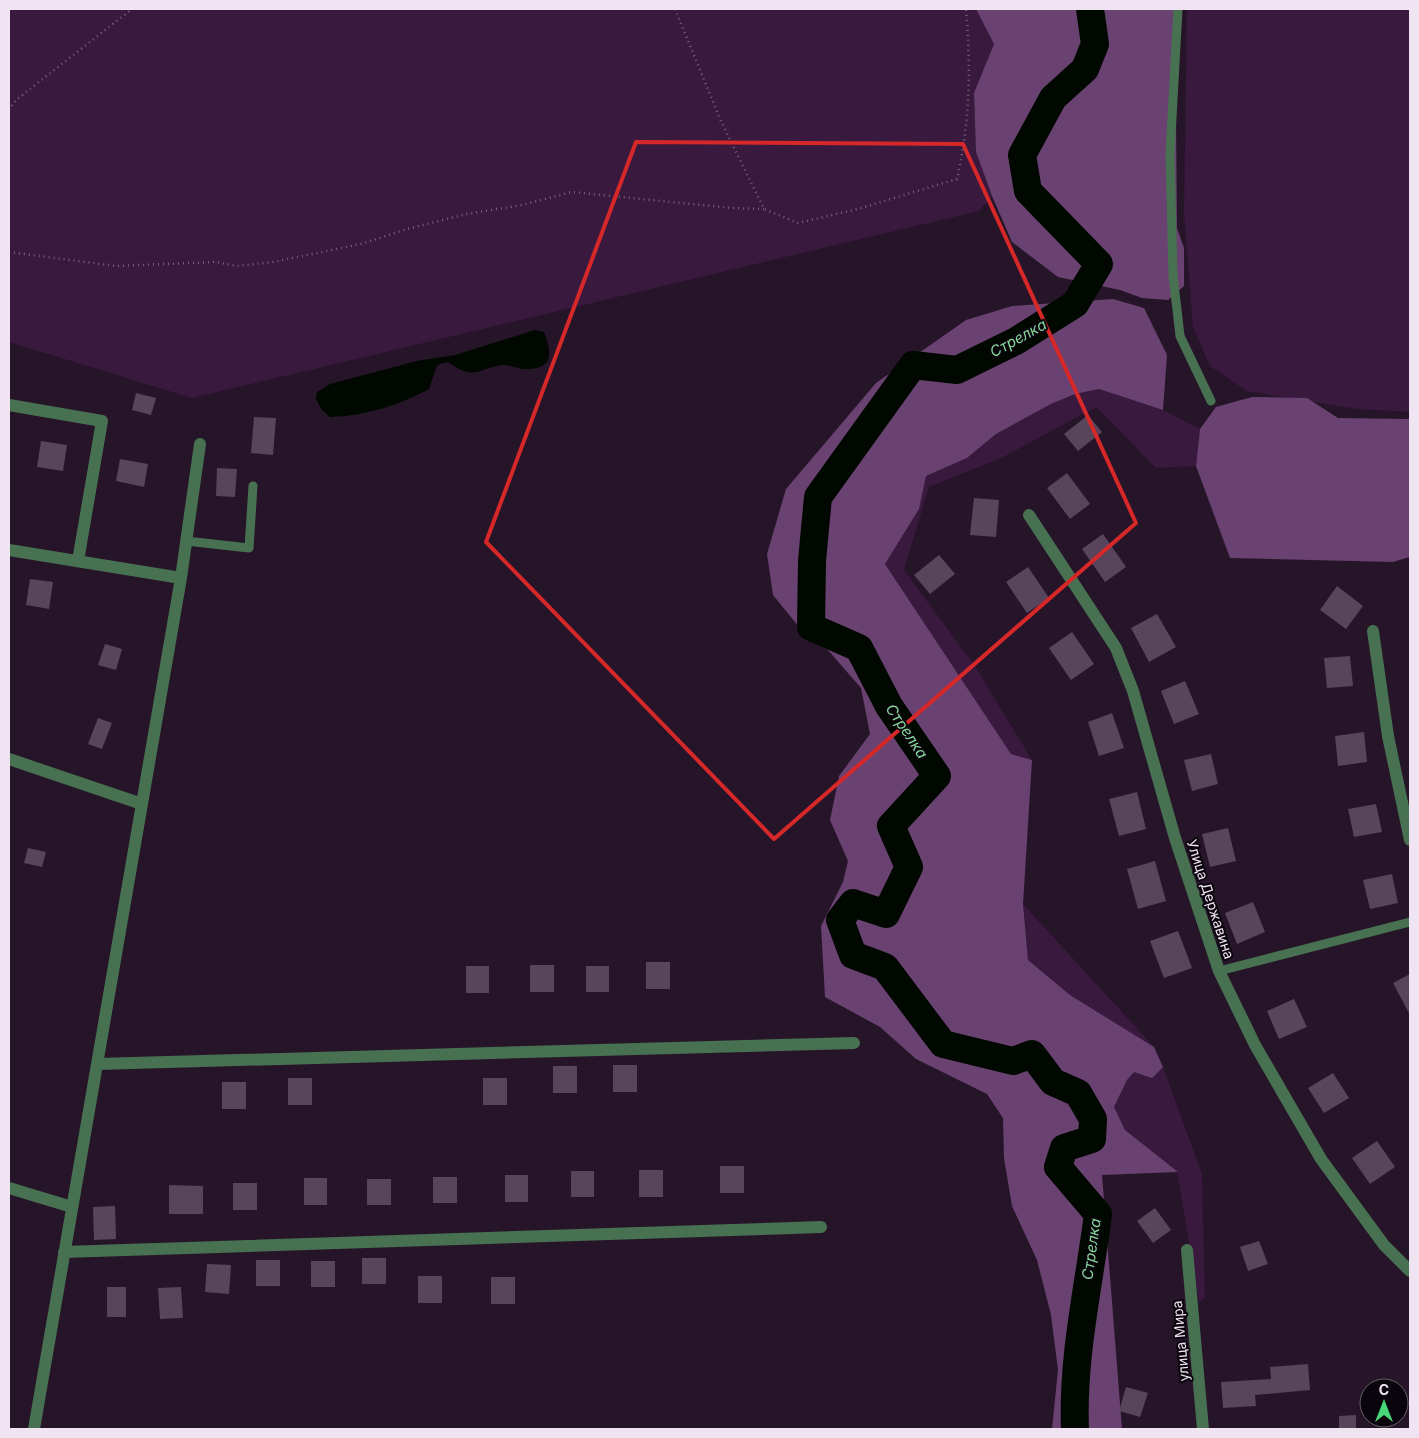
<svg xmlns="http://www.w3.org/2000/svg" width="1419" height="1438" viewBox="0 0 1419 1438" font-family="Inter,sans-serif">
<rect width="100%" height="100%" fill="#261529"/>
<path fill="#39193e" d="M9,9H976L994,44L974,93L976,152L992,196L979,211L192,398L9,342Z
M1187,9H1410V412L1357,409L1247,391L1210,366L1193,327L1184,214Z
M1099,389L1163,410L1200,429L1196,466L1156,468L1096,407L1003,457L929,487L904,570L975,666L1032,760L1011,754L885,564L919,509L926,476L967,458L996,434L1051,404L1075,394Z
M1023,904L1154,1047L1070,995L1028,960Z
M1163,1067L1202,1174L1205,1297L1199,1302L1177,1172L1125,1130L1114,1107L1127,1080L1134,1072L1152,1077Z"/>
<path fill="#6a4271" d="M976,9H1175L1177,228L1184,248V286L1168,300L1142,298L1120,290L1058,277L1012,242L992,196L976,152L974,93L994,44Z
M1113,299L1144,308L1167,355L1163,410L1099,389L1075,394L1051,404L996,434L967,458L926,476L919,509L885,564L1011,754L1032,760L1023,904L1028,960L1070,995L1154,1047L1163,1067L1152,1078L1134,1072L1127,1080L1114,1107L1125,1130L1178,1172L1102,1175L1122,1429H1052L1058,1370L1051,1315L1037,1260L1012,1206L1004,1158L1003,1118L987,1094L916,1059L880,1027L825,997L821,926L843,882L848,861L830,820L839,776L870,734L861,688L828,650L808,638L773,595L767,554L786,489L876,383L966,320L1012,306Z
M1252,397L1307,398L1338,418L1410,419V557L1393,562L1230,558L1196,466L1200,429L1216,407Z"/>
<path fill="#000800" d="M535,330L544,332C553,356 553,370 522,369C516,368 509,365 503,365C476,368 476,382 448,362L437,365L429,389C399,405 365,416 330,417L322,410L316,399L317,392L330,384L417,361L455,355Z"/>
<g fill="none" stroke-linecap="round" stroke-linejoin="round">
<path stroke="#000800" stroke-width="28" d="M1075,1429C1072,1357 1089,1285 1098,1214L1058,1167L1064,1148L1092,1139L1093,1119L1078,1093L1053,1082L1032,1054L1013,1061L943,1044L885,967L853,955L840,920L853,903L886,914L909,867L891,826L937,776L889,706L859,648L811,627L812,561L818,497L913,365L957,370L1016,341L1075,304L1099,264L1028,191L1022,155L1053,98L1085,69L1095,44L1090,9"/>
</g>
<path fill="#58445b" d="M136,393L156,398L151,415L132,410Z
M1088,415L1102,432L1078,451L1064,434Z
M254,417L276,418L273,455L251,453Z
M41,441L67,445L63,471L37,467Z
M120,459L148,464L144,487L116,481Z
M217,468L237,469L235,497L216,496Z
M1067,473L1090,504L1070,519L1047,488Z
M974,498L999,500L996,537L970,535Z
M1103,534L1126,567L1105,582L1082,549Z
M939,555L955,574L930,594L914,575Z
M1028,567L1049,598L1027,613L1006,582Z
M30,579L53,582L49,609L26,605Z
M1337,586L1363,606L1346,629L1320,610Z
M1157,614L1176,647L1149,662L1131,628Z
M1072,632L1094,664L1071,680L1049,648Z
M105,644L122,649L116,670L98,665Z
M1350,656L1353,686L1327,688L1324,658Z
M1185,681L1199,714L1174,724L1161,691Z
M1112,713L1124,748L1099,756L1088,722Z
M98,718L112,723L102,749L88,744Z
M1364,732L1367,762L1338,766L1335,736Z
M1211,754L1218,784L1192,791L1184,760Z
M1137,792L1146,829L1119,836L1109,799Z
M1376,804L1382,832L1354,837L1348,809Z
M1228,828L1236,861L1210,867L1202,834Z
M28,848L46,852L42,867L24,863Z
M1155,861L1166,901L1138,909L1127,869Z
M1392,874L1398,903L1370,909L1363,880Z
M1253,902L1265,932L1237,944L1225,913Z
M1178,931L1192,968L1164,978L1150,941Z
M646,962H670V989H646Z
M530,965H554V992H530Z
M466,966H489V993H466Z
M586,966H609V992H586Z
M1410,974V1015L1393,983Z
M1294,999L1307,1027L1279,1039L1267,1011Z
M613,1065H637V1092H613Z
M553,1066H577V1093H553Z
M1333,1073L1349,1098L1324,1113L1308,1088Z
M288,1078H312V1105H288Z
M483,1078H507V1105H483Z
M222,1082H246V1109H222Z
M1377,1141L1395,1167L1370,1184L1352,1158Z
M720,1166H744V1193H720Z
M639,1170H663V1197H639Z
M571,1171H594V1197H571Z
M505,1175H528V1202H505Z
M433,1177H457V1203H433Z
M304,1178H327V1205H304Z
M367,1179H391V1205H367Z
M233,1183H257V1210H233Z
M169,1185L203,1186V1214H169Z
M115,1206L116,1239L94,1240L93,1207Z
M1155,1208L1171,1230L1153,1243L1137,1221Z
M1259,1241L1268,1264L1248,1271L1240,1247Z
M362,1258H386V1284H362Z
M256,1260H280V1286H256Z
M311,1261H335V1287H311Z
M207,1264L231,1265L229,1294L205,1292Z
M418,1276H442V1303H418Z
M491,1277H515V1304H491Z
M107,1287H126V1317H107Z
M181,1287L183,1318L160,1319L158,1288Z
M1308,1364L1310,1390L1255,1395L1256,1406L1223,1408L1221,1382L1271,1379L1270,1367Z
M1126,1387L1148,1393L1140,1417L1119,1411Z
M1356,1415V1429H1339V1416Z"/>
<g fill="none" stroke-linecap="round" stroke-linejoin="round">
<path stroke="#766779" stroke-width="2.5" stroke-dasharray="1 4" stroke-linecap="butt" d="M675,9L721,121L764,209L798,223L858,209L957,179C970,122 971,67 966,9
M9,110L16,100L132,9
M9,252L116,266L216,262L236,266L273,262L361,244L407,229L467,214L522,205L572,192L732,208L764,209"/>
<path stroke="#487152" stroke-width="9" d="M1178,9L1170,154L1173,275L1180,336L1211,401
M186,541L249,548L253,486
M1219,971L1410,922"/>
<path stroke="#487152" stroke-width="12" d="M9,405L102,421L78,561
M1029,515L1116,648L1133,691L1175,838L1219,971L1255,1045L1321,1159L1384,1245L1410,1271
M9,550L181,578
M1373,631L1388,736L1410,840
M9,759L142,804
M97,1064L854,1043
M9,1188L72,1207
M1187,1250L1203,1429
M64,1252L821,1227
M34,1429L181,578L200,444"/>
</g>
<path fill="none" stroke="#d62828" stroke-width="4" stroke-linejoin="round" d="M636,142L963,144L1136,523L774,839L486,542Z"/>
<g text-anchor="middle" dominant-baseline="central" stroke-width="4" stroke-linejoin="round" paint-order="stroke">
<g font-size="14" fill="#f0e4f2" stroke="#0a050c">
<text transform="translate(1211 899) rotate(72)">Улица Державина</text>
<text transform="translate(1180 1341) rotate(-95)">улица Мира</text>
</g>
<g font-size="15" font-style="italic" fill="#85d79a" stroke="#0a050c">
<text transform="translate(1018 338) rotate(-29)">Стрелка</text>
<text transform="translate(907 731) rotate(56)">Стрелка</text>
<text transform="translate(1091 1249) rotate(-82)">Стрелка</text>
</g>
</g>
<rect width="1419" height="1438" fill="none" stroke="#f0e4f2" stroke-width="20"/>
<g transform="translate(1384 1403)"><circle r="24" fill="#0a050c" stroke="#665e68"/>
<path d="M0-4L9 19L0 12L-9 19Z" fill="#48d779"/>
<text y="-8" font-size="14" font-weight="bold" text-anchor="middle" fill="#f0e4f2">С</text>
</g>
</svg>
